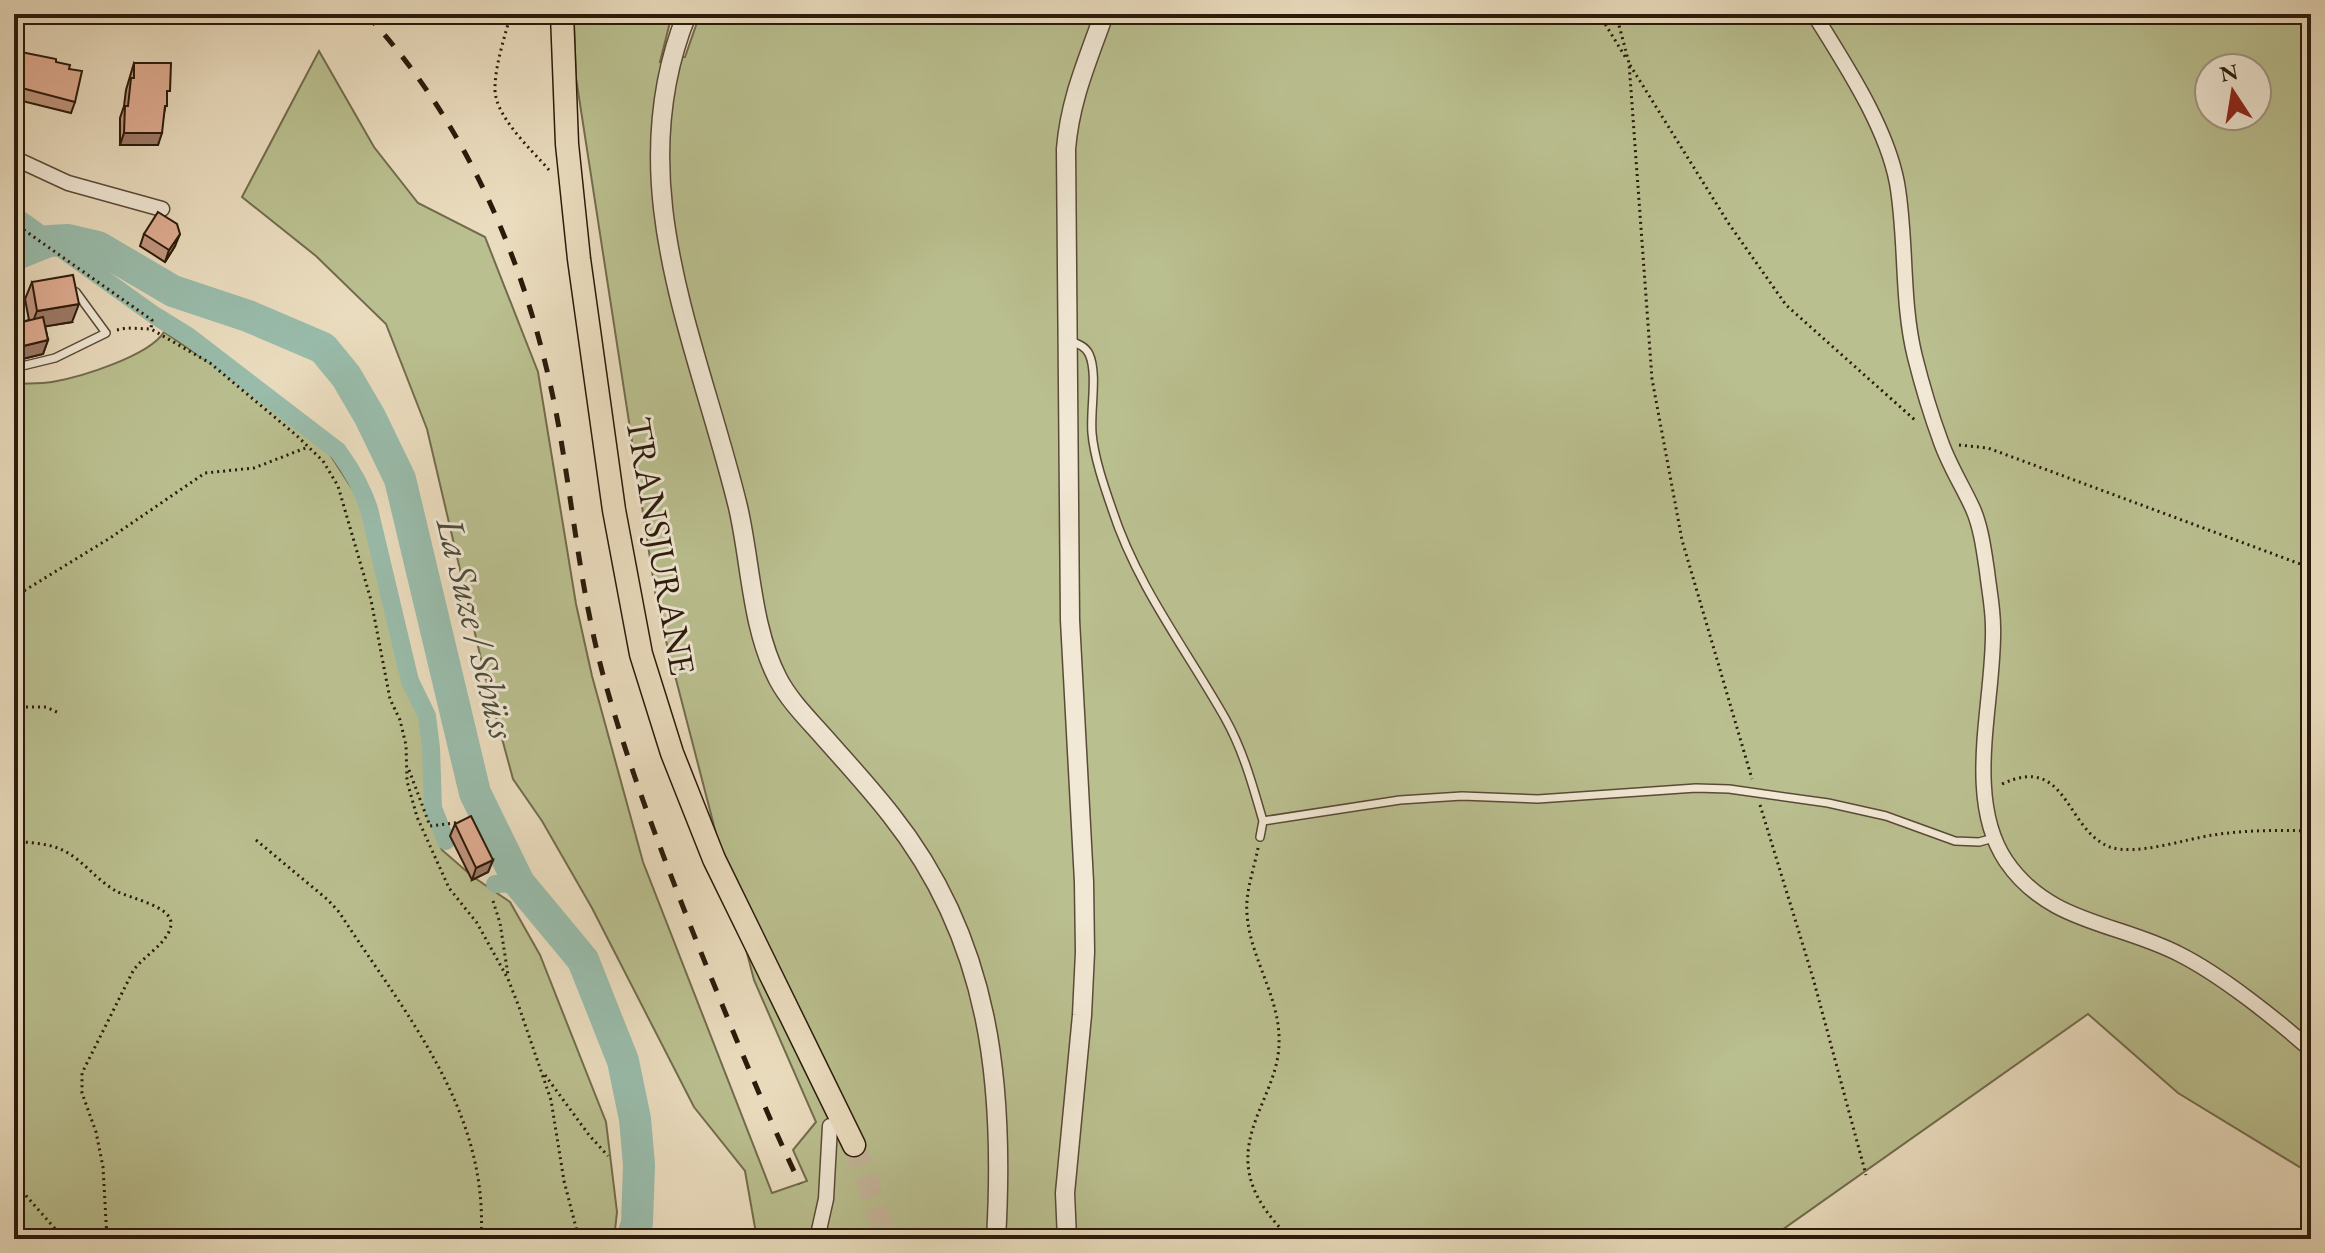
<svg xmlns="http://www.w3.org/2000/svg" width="2325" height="1253" viewBox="0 0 2325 1253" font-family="'EB Garamond',serif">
<rect width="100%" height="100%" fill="#eadcbe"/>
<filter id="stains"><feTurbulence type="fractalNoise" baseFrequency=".0025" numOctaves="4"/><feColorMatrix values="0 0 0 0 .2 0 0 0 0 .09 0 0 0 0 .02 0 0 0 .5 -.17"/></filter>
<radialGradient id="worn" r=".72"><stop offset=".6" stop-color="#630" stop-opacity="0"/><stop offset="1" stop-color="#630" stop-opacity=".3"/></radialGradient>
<path fill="#babf8f" stroke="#726c4c" stroke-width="2" fill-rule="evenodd" d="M646,14H672L660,62L685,57L700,14H2311V1174L2178,1093L2088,1014L1769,1239H757L745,1171L694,1107L592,908L542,821L513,779L485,676L427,429L386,324L316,256L242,197L319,51L374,147L418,203L485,237L538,372L576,604L592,676L643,862L772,1193L807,1181L793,1150L816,1122L754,980L658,610L576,78L574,24ZM2209,68H2257V116H2209Z
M164,332L318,436L362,504L379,546L427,719L425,801L442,850L472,876L510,902L540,955L606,1122L617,1212L614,1239H14V384C26,383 40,384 52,382C81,377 149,356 164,332Z"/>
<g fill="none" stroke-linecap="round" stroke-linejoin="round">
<path stroke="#99bcab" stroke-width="18" d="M14,215L154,315L188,336L338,451C352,470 362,487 369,509L410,681L427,716L431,748L433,808L446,841
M495,884L519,883
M637,1223L642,1239"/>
<path stroke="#99bcab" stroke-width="32" d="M14,255L49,241L68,240L98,247L173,291L248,316L323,348L346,376L370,417L400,479L475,793L519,883L583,960L623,1061L635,1119L639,1165L637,1223L632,1239"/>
<path stroke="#c4b59a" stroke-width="22" stroke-dasharray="22 11" stroke-linecap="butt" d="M854,1145L887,1239"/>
<g stroke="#5a4a37" stroke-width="10">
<path id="service" d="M1070,341C1078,344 1085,346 1089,354C1098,373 1090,410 1092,433C1094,457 1104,486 1112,509C1137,586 1186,649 1225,718C1243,750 1253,786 1263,821L1400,800L1462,796L1538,799L1696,788L1729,789L1828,803L1886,816L1955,841L1979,842L1994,838
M14,368L55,358L106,333L76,292
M1260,837L1263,821"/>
</g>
<g stroke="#5a4a37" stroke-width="17">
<path id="minor" d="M1814,14C1844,63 1886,125 1897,183C1907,240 1901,301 1915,357C1922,385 1931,415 1941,442C1949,465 1963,487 1973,509C1981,527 1984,551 1987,571C1989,589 1993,608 1993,627C1995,699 1963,797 2006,861C2049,924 2117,922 2179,954C2221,975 2276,1019 2311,1050
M14,158L68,183L162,209
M817,1239L826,1199L830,1126"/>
</g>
<g stroke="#5a4a37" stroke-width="21">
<path id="tertiary" d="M687,14C618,183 698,342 738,507C751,563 751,627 778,679C789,700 807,718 823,736C846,762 870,788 891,815C991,941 1005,1085 996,1239
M1067,1239L1065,1193L1082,1015L1085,952L1084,882L1070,620L1066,149C1070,99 1088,60 1104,14"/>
</g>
<g stroke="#2a1a0a" stroke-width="25">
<path id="primary" d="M562,14L567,144L579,259L614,510L641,654L672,753L714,859L854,1145"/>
</g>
<path stroke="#2a1a0a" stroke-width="3" stroke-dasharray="2 4" stroke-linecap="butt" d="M511,14C505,35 495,66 495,88C494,116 532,150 549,170
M1599,14L1626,58
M1616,14L1629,63L1652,379L1682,540L1752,779
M1630,65L1729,224L1786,305L1916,421
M14,223L152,320L151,329
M117,330L126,328L151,329L210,363L296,435L323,461L338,486L371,600L390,699L400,720L406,745L407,781L417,817L449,888L477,923L508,979L519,1007L551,1100L564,1181L579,1239
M1959,445L1988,448L2311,568
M14,597L110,538L205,473L254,468L308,447
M14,707H46L59,713
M409,770L430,826L461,822
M2002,784C2068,753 2065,830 2110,847C2136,856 2186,839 2213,835C2246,830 2278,830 2311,831
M1760,805L1813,978L1866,1175
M256,840L328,900L339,912C405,1014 489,1110 481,1239
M14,841C32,843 52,843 68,853C85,863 98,881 116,891C129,898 172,906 171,924C170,942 143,956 133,971L82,1073V1093L96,1132L103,1167L107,1239
M1258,848C1254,869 1245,893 1247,914C1250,959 1281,998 1279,1044C1278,1089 1241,1125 1249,1172C1254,1200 1272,1219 1290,1239
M493,901L500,923L508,975
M545,1075L589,1135L608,1156
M14,1182L64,1239"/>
<use href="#service" stroke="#f1e8d5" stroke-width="7"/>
<use href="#minor" stroke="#f1e8d5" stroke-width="14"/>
<use href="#tertiary" stroke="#f1e8d5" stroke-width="18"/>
<use href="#primary" stroke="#eadcbe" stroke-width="22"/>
<path stroke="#2a1a0a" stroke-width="5" stroke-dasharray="14 14" stroke-linecap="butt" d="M366,14C471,127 532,277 559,428C573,509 581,591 602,671C627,763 661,851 696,940C729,1022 762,1104 800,1184"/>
</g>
<path fill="#c1957e" stroke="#2a1a0a" stroke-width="2" d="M16,51L56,62L69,69L75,102L71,113L14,99V55Z
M134,63L167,98L158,145H120V118L124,106L126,90Z
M144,234L175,246L165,262L140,246Z
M32,282L72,322L45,326L48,340L43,354L14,361V324L29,320L25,299Z
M455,824L493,860L488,872L472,880L450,836Z"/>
<path fill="#9d7966" stroke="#2a1a0a" stroke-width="2" d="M131,14H179L176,21L129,20Z
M124,133H162L158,145H120Z
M180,234L175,246L165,262L169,250Z
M79,304L72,322L30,329L37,311Z
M48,340L43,354L14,361L19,347Z
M493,860L488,872L472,880L476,868Z"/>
<path fill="#e0ad92" stroke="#2a1a0a" stroke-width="2" d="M16,51L56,59V62L70,65L69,69L82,71L75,102L14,86V57Z
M134,63H171L170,91H167V106H165L162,133H124L125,106H128L131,78H134Z
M158,212L177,224L180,234L169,250L144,234Z
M73,275L79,304L37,311L32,282Z
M43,317L48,340L19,347L18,343L14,344V324Z
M471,816L493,860L476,868L455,824Z"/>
<g text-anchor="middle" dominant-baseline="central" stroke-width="6" stroke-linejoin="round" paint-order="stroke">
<g font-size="36" fill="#2a1a0a" stroke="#f1e8d5">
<text transform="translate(661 546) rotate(80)">TRANSJURANE</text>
</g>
<g font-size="38" font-style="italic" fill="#4b4b3a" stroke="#f1e8d5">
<text transform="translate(477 628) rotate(76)">La Suze / Schüss</text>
</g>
</g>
<rect width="2325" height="1253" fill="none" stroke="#eadcbe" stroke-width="48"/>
<rect x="16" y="16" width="2293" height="1221" fill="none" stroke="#2a1a0a" stroke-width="4"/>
<rect x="24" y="24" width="2277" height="1205" fill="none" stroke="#2a1a0a" stroke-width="2"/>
<g transform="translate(2233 92) rotate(348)"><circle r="38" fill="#f1e8d5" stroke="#a19684" stroke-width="2"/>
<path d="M0-6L14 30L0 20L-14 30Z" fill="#8f2418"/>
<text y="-12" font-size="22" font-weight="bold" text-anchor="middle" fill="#2a1a0a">N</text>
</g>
<rect width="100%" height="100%" filter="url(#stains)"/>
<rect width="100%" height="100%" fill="url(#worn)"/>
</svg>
